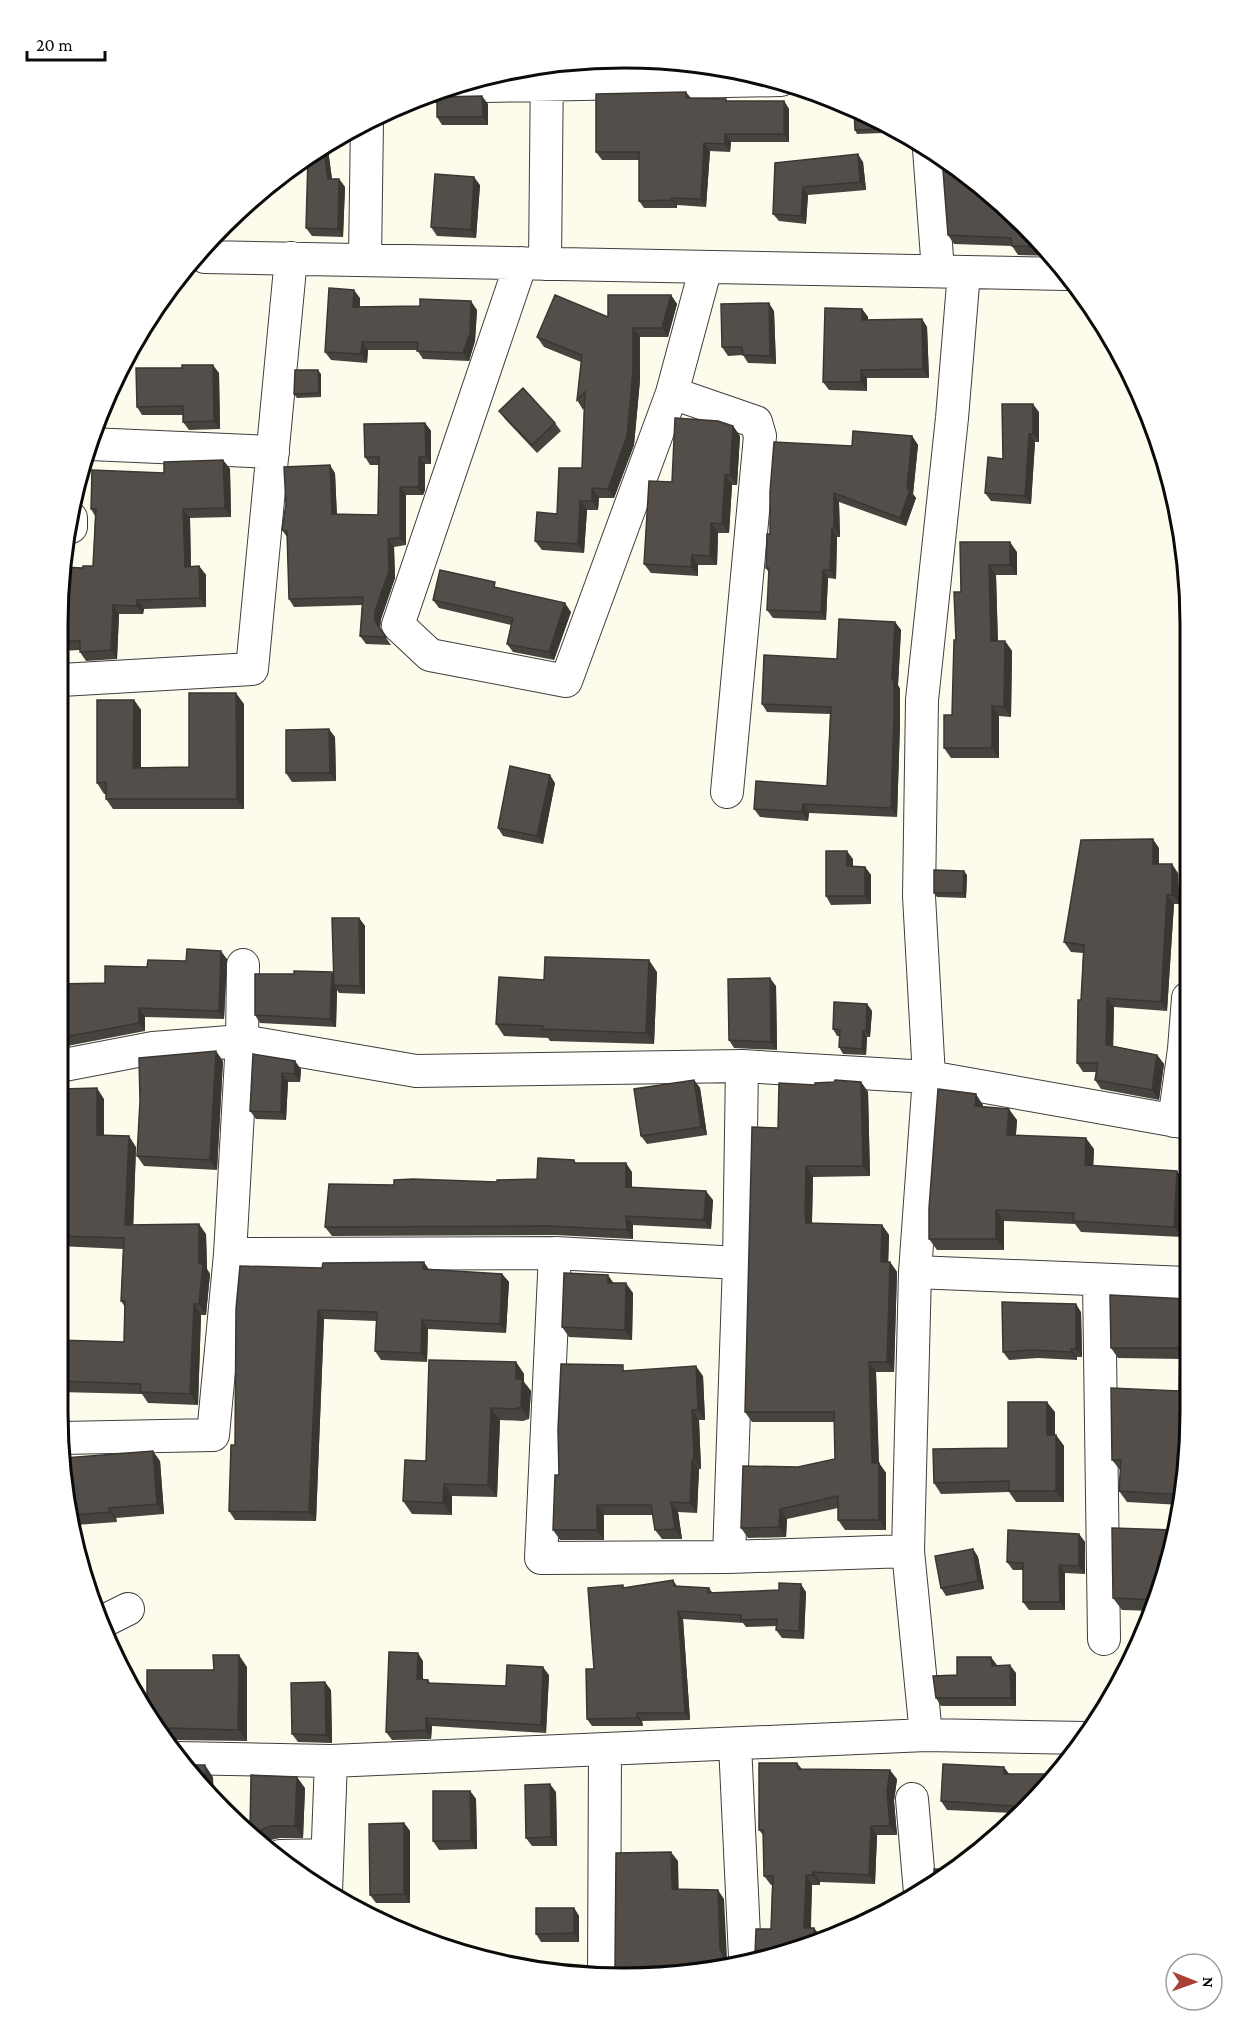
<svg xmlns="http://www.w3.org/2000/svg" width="1248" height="2036" viewBox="0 0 1248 2036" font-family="'Crimson Pro',serif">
<rect width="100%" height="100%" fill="#fdfcec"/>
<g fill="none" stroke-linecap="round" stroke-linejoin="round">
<g stroke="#3e3e3e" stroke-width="34">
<path id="street" d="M441,87L781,80
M929,149L938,271
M205,246V257L1067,274
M365,260L367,121
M521,263L398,625L430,655L566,681L672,393L706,267
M545,264L547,63
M964,272L952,418L922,700L919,896L929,1077L1188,1123
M672,393L756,422L760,436L727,792
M90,444L273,452
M71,518V527
M61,680L252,669L291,258
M59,1066L153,1048L242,1041L416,1071L742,1066
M1174,1121L1184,1049L1188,998
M555,1253L739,1263
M230,1254L242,1041L243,965
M1099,1281L1104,1639
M61,1438L213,1435L230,1254L555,1253L541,1558L729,1557L739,1263L742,1066L929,1077L915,1272
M729,1557L908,1551
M102,1622L128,1609
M926,1735L1085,1738
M735,1744L745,1957
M176,1758L331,1761
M912,1799L920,1893
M280,1856L327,1855
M326,1892L331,1761L926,1735L908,1551L915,1272L1187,1283
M604,1976L605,1749"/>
</g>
<use href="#street" stroke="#fff" stroke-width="32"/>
</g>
<path fill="#47433f" d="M686,92L691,98L727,101H784L789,109V142H731L730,152L710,151L706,207L677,205V208H644L639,201V160H602L596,152Z
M488,104V125H442L437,117Z
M874,115L883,120V133L857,134L855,130Z
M327,142L332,179H339L345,187L343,237L312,236L306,228L308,161L300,162Z
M863,162L866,190L808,195L806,224L779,221L773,214L775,163Z
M969,174L1051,250L1054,256L1018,255L1012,246L954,244L948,235Z
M480,185L476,238L437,236L431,227Z
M671,295L677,304L668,337H640V380L634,445L614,498H599L598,510H587L584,553L542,550L535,541L557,514L582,468L584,408L583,410L577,400L581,362L544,347L537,337L608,317Z
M360,298V307L477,310L475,341L469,361L423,359L417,350H368L367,363L331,360L325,352Z
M862,309L868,317V320L922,319L927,327L929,378H867V391L829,390L823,382Z
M774,311L776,364L748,363L743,355L728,356L722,347Z
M219,373L220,429L189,430L183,422V415H142L137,407Z
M321,374V397L297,398L294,394Z
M499,411L555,423L561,431L537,453L505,419Z
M1039,412V442H1035L1031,504L991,501L985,493L1003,459Z
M425,423L431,431V464H425V490L423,495H406V545L394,547L395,578L381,619L380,629L391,645L366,644L360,636L362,605L294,607L289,599L287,537L282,530L335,473L337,514L378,515L379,465H370L365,457Z
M733,426L740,436L737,485H732L729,533H718L717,565H698V576L651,573L644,564L672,482Z
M912,436L918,445L913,494L916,498L906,526L839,502L840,537H837L836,579L828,578L826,620L773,618L767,610L769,573L766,568L770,534L852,446Z
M223,460L230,469L231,517L190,518L191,567L199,566L206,575V607L144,609L143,614H119L117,659L86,661L80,652V650L61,651L62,567L83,568L93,566L95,516L91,509L164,473Z
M960,542L1017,552V575H996L998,641H1005L1012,651L1011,717L999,716V758H951L944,748L952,715L956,640L961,592Z
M500,588L571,612L554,660L513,652L507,644L511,625L439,608L433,600Z
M895,622L901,630L898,685L900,689V724L897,817L809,813L808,821L760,817L754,809L827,786L830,714L767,712L762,704L837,659Z
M134,700L141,710V767H189L244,704V809H113L106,799V794H104L97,783Z
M335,737L336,781L292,782L286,773Z
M555,783L543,844L503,836L498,828Z
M1159,848V864L1178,873L1179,904H1174L1167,1011L1114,1007L1113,1046L1157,1055L1164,1064L1159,1100L1101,1089L1095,1080L1096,1072H1083L1077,1063L1081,1000L1083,953L1071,952L1064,942Z
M853,859V866L865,867L871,875V904L831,905L826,896Z
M967,875L966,898L937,897L934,893Z
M359,918L365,926V994L339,993L337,990L336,1027L260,1023L255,1015L333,975Z
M227,959L224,1019L145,1017V1031L62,1047L59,1044V984L105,983L147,967L186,961Z
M657,972L654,1044L550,1041L548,1038L504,1036L496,1024L544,980Z
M776,986L777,1050L734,1048L729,1040Z
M867,1004L872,1011L870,1037H867L866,1055L843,1054L839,1047V1036H837L833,1029Z
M253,1054L301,1069L300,1082H288L286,1120L256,1119L250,1111Z
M223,1061L217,1170L144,1166L137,1156Z
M694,1080L700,1088L707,1135L647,1144L641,1136Z
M861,1082L868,1092L870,1176L813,1177L812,1220V1223L882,1225L889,1235L888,1262H890L897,1272L894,1372H876L879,1463L886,1473V1530H845L838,1520V1508L787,1519L786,1537L748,1538L741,1528L798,1467L835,1459L834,1422H752L745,1412L778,1128L815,1085Z
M104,1099V1135L136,1147L133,1225L206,1234L207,1269L210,1274L206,1315H201L198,1405L148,1403L142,1394L59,1392L57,1389V1340L124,1342L125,1307L121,1301L123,1249L58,1246V1182Z
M983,1105V1107L1017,1120L1016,1135L1094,1149L1093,1165L1185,1181L1182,1237L1081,1232L1075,1224L1004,1221V1250H937L929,1239Z
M574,1160L576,1163L632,1172V1187L713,1200L711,1229L633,1225V1239L555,1235L332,1236L325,1227L394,1185L497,1182L537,1179Z
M322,1268L429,1270L502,1274L509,1282L506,1333L428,1329L427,1362L381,1360L375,1351L376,1321L324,1319L316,1521L235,1520L229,1511L235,1445Z
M614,1283L633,1293L632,1340L569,1337L562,1327Z
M1187,1299L1186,1486L1181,1505L1127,1502L1119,1491L1121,1470H1120L1112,1460L1179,1391L1180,1359L1118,1358L1111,1348Z
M1081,1312L1082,1357H1077V1360L1038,1358L1009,1360L1003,1352Z
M516,1362L524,1374V1382L531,1391L529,1419L523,1421L500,1420L497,1497L452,1496V1515L412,1514L403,1501L426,1461Z
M627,1371L703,1376L705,1420H699L701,1469H699L697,1513L678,1512L682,1539H662L655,1530L653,1515H604V1540H560L553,1530L559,1475Z
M1055,1412V1435H1056L1064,1446V1502H1016L1009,1492L941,1494L934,1483L1008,1448Z
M65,1459L160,1461L164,1514L116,1518L117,1522L76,1525Z
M1174,1530L1153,1611L1122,1610L1113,1598Z
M1079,1534L1085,1542V1574L1065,1573V1610H1029L1023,1602V1570H1013L1007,1562Z
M973,1549L978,1557L984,1589L946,1596L941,1588Z
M673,1580L677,1586L709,1588L712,1592H806L804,1639L782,1638L776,1630L777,1626L746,1627L743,1623L683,1619L690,1720L642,1721L643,1726H592L587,1719L594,1669L625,1588Z
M423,1661V1680H428L430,1683L506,1686L549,1675L546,1733L432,1726L431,1739L392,1740L386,1732Z
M997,1665L1016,1673V1706H941L936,1698L957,1675Z
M247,1667V1741L176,1740L167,1743L147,1707L214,1670Z
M331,1690L332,1743L298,1742L292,1734Z
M797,1763L802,1769L897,1779L894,1801L897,1835H877L875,1884L820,1882V1885H812L811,1928H814L820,1936L755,1955L771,1929L772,1885H771L764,1876V1836L759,1830Z
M1009,1774H1049L1013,1813L947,1810L941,1801Z
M305,1788L303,1838H280L271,1840L267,1844L250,1828Z
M470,1791L476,1799L477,1849L439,1850L433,1841Z
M556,1792L557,1846H532L526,1838Z
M404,1823L410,1831V1903H376L370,1895Z
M574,1908L579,1916V1942H541L536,1934Z"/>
<path fill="#3a3733" d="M482,96L488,104V125L483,117Z
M784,101L789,109V142L784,134Z
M880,119L883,120V133L880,129Z
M725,134L731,142L730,152L725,144Z
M327,142L333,187L328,179L323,145Z
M704,143L710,151L706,207L701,199Z
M858,154L863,162L866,190L860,182Z
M474,177L480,185L476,238L471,230Z
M339,179L345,187L343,237L338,229Z
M803,187L808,195L806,224L801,216Z
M672,198L677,205V208L672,200Z
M354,290L360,298L359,315L353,307Z
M671,295L677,304L668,337L662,328Z
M471,301L477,310L475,341L469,361L463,353Z
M769,303L774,311L776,364L770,356Z
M862,309L868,317V328L862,320Z
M922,319L927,327L929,378L923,369Z
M633,328L640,337V380L634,445L614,498L608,489Z
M362,342L368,350L367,363L361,354Z
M213,365L219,373L220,429L214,421Z
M318,370L321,374V397L319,393Z
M861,370L867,378V391L861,382Z
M1033,404L1039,412V442L1033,434Z
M425,423L431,431V464L426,456Z
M733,426L740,436L737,485L730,475Z
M1029,434L1035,442L1031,504L1025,496Z
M912,436L918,445L913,494L916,498L906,526L900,518L907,489Z
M419,457L425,464V490L423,495L418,487Z
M223,460L230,469L231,517L225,508Z
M330,465L335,473L337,522L332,514Z
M725,475L732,485L729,533L722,524Z
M400,487L406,495V545L400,538Z
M592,488L599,498L598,510L592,501Z
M834,493L839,502L840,537L834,528Z
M580,501L587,510L584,553L578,544Z
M183,509L190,518L191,576L185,567Z
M711,523L718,533L717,565L710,556Z
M832,528L837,537L836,579L830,570Z
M388,539L394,547L395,578L381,619L380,629L391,645L375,621V611Z
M1010,542L1017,552V575L1010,565Z
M692,555L698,565V576L691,567Z
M989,565L996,575L998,651L991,641Z
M199,566L206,575V607L200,598Z
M823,570L828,578L826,620L821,612Z
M137,600L144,609L143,614L137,606Z
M565,603L571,612L554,660L549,652Z
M113,605L119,614L117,659L111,650Z
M895,622L901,630L898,685L900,689V724L897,817L891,808L892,680Z
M1005,641L1012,651L1011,717L1004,707Z
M236,693L244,704V809L237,799Z
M134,700L141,710V778L133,768Z
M992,706L999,716V758L992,748Z
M329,729L335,737L336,781L330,773Z
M550,775L555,783L543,844L537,836Z
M803,804L809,813L808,821L802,812Z
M1153,839L1159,848V873L1153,864Z
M847,851L853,859V875L847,866Z
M1172,864L1178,873L1179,904L1172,895Z
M865,867L871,875V904L865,896Z
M964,871L967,875L966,898L963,893Z
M1167,895L1174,904L1167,1011L1161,1002Z
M359,918L365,926V994L360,986Z
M221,951L227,959L224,1019L219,1011Z
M649,960L657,972L654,1044L646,1033Z
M332,972L337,980L334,985L337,990L336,1027L330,1019Z
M770,978L776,986L777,1050L771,1042Z
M1107,998L1114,1007L1113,1054L1106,1045Z
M867,1004L872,1011L870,1037L866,1031Z
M139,1008L145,1017V1031L139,1023Z
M863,1031L867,1037L866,1055L862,1049Z
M216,1051L223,1061L217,1170L210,1160Z
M1157,1055L1164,1064L1159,1100L1152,1090Z
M295,1061L301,1069L300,1082L295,1074Z
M282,1073L288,1082L286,1120L281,1112Z
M694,1080L700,1088L707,1135L701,1127Z
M861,1082L868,1092L870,1176L863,1166Z
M97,1088L104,1099V1145L97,1135Z
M976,1094L983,1105L982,1117L975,1106Z
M1009,1109L1017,1120L1015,1145L1007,1135Z
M129,1136L136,1147L133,1235L125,1225Z
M1086,1138L1094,1149L1093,1175L1085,1165Z
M626,1163L632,1172V1196L626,1187Z
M806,1166L813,1177L812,1220L813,1233L806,1223L805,1210Z
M1177,1171L1185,1181L1182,1237L1174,1227Z
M706,1191L713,1200L711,1229L704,1220Z
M996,1210L1004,1221V1250L996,1239Z
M626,1216L633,1225V1239L627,1230Z
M199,1224L206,1234L207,1269L210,1274L206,1315L199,1304Z
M882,1225L889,1235L888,1272L881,1262Z
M424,1262L430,1271L423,1269Z
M890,1262L897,1272L894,1372L887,1362Z
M502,1274L509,1282L506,1333L500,1324Z
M608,1275L615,1285L608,1283Z
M626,1283L633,1293L632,1340L625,1330Z
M194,1304L201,1315L198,1405L190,1394Z
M1076,1304L1081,1312L1082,1357L1076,1349Z
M318,1310L324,1319L316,1521L309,1512Z
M422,1320L428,1329L427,1362L421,1353Z
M1071,1349L1077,1357V1360L1071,1352Z
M516,1362L524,1374V1382L531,1391L529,1419L521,1407L516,1379Z
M869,1362L876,1372L879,1473L872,1463Z
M696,1366L703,1376L705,1420L698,1410Z
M1047,1402L1055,1412V1445L1047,1435Z
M491,1408L500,1420L497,1497L488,1485Z
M692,1410L699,1420L701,1469L694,1459Z
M1056,1435L1064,1446V1502L1056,1491Z
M153,1451L160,1461L164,1514L157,1504Z
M692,1460L699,1469L697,1513L690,1503Z
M879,1463L886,1473V1530L879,1520Z
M444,1484L452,1496V1515L443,1503Z
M671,1502L678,1512L682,1539L675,1529Z
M597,1505L604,1515V1540L597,1530Z
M109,1508L116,1518L117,1522L110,1512Z
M780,1509L787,1519L786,1537L779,1527Z
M1079,1534L1085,1542V1574L1079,1566Z
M973,1549L978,1557L984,1589L978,1581Z
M1059,1565L1065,1573V1610L1060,1602Z
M801,1584L806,1592L804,1639L799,1631Z
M678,1611L683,1619L690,1720L685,1713Z
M418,1653L423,1661V1688L417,1679Z
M239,1655L247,1667V1741L238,1730Z
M991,1657L997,1665L998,1674L992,1666Z
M1010,1665L1016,1673V1706L1011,1698Z
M543,1667L549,1675L546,1733L541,1725Z
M325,1682L331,1690L332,1743L326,1735Z
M637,1713L642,1721L643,1726L637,1718Z
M426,1718L432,1726L431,1739L426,1730Z
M205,1765L213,1777L214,1794L206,1787Z
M1004,1767L1010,1775L1004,1774Z
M890,1770L897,1779L894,1801L897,1835L890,1826L887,1791Z
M297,1777L305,1788L303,1838L295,1826Z
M550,1784L556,1792L557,1846L551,1837Z
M470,1791L476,1799L477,1849L471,1841Z
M404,1823L410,1831V1903L404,1894Z
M871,1826L877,1835L875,1884L869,1875Z
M671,1852L678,1861L679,1899L672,1889Z
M813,1872L820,1882V1885L813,1875Z
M806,1875L812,1885L810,1937L804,1928Z
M718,1890L724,1899L727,1958L728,1962L724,1958L720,1949Z
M574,1908L579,1916V1942L574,1933Z
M814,1928L821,1937L814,1936Z"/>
<path fill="#534e49" stroke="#3a3733" stroke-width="1.5" d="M686,92V98L726,99V101H784V134H725V144L704,143L701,199L672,198V200L639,201V152H596V94Z
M482,96L483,117H437V97Z
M854,108L874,115L880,119V129L855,130Z
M323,145L328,179H339L338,229L306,228L308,156Z
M858,154L860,182L803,187L801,216L773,214L775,163Z
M942,157L969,174L990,194V197H994L1047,247L1012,246L1011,238L948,235Z
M435,174L474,177L471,230L431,227Z
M329,288L354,290L353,307L420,306V299L471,301L470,333L463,353L417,351L418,342H362L361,354L325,352Z
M555,295L608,317V295H671L662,328H633V371L627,436L608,489L592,488V501H580L578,544L535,541L537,512L557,514L559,468H582L585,392L577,400L582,355L537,337Z
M769,303L770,356L743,355L742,347H722L721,304Z
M825,308L862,309V320L922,319L923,369L861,370V382H823Z
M182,365H213L214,421L183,422V406L137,407L136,368H182Z
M295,370H318L319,393L294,394Z
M523,388L555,423L532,445L499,411Z
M1002,404H1033V434H1029L1025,496L985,493L988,457L1003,459Z
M675,418L718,421L733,426L730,475H725L722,524L711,523L710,556L692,555L691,567L644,564L649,481L672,482Z
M425,423L426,456L419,457V483L418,487H400V538L388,539L389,571L375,611V621L386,637L360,636L363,597L289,599L287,531L282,530L286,504L284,467L330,465L332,514L378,515L379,457H365L364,424Z
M853,431L912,436L907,489L910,490L900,518L834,493V528H832L830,570H823L821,612L767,610L769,568H766L767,534H770V492L774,442L852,446Z
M223,460L225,508L183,509L185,567L199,566L200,598L137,600V606L113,605L111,650L80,652V641H61L62,567L83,568V566H93L96,509H91L92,470L164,473V462Z
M960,542H1010V565H989L991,641H1005L1004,707L992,706V748H944V715H952L954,640H956L954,592H961Z
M440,570L495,582L494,587L565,603L549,652L507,644L513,618L433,600Z
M839,619L895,622L892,680H894V716L891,808L803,804L802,812L754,809L756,781L827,786L831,707L762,704L764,655L837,659Z
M189,693H236L237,799H106V782L97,783V700H134L133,768L189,767Z
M329,729L330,773H286V730Z
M510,766L550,775L537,836L498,828Z
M1153,839V864H1172V895H1167L1161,1002L1107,998L1106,1045L1157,1055L1152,1090L1095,1080L1098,1063H1077L1078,1000H1081L1084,945L1064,942L1081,840Z
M826,851H847V866L865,867V896H826Z
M934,870L964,871L963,893H934Z
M332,918H359L360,986L334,985Z
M187,949L221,951L219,1011L139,1008V1023L59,1038V984L105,983V966L147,967L148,960L186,961Z
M545,957L649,960L646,1033L542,1029L543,1026L496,1024L499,977L544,980Z
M294,971L332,972L330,1019L255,1015V974H294Z
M770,978L771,1042L729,1040L728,979Z
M834,1002L867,1004L866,1031H863L862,1049L839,1047L840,1030L833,1029Z
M216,1051L210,1160L137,1156L140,1101L139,1058Z
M253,1054L295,1061V1074L282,1073L281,1112L250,1111Z
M694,1080L701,1127L641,1136L634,1089Z
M835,1080L861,1082L863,1166H806L805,1210L806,1223L882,1225L881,1262H890L887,1362H869L872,1463H879V1520H838V1496L780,1509L779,1527L741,1528L743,1466L798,1467L835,1459L834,1412H745L752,1127L778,1128L779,1083L815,1085V1083L834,1082Z
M97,1088V1135L129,1136L125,1225L199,1224V1263L203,1264L199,1304H194L190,1394L140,1392L141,1384L57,1381V1340L124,1342L125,1301H121L124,1238L58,1236V1182L61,1133H63L62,1089Z
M938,1089L976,1094L975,1106L1009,1109L1007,1135L1086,1138L1085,1165L1177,1171L1174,1227L1073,1221L1074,1213L996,1210V1239H929V1208Z
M538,1158L574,1160V1163H626V1187L706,1191L704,1220L626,1216L627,1230L549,1226L325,1227L329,1184L394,1185V1180L413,1179L497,1182V1180L537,1179Z
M424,1262L423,1269L502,1274L500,1324L422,1320L421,1353L375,1351L377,1312L318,1310L309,1512L229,1511L231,1445H235L236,1309L240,1266L322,1268L323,1263Z
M564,1273L608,1275V1283H626L625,1330L562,1327Z
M1110,1295L1187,1299L1186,1486L1184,1495L1119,1491L1121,1460H1112L1111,1388L1179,1391L1180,1348H1111Z
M1002,1302L1076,1304V1349H1071V1352L1032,1350L1003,1352Z
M429,1360L516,1362V1379H522L521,1407L515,1409L491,1408L488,1485L444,1484L443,1503L403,1501L405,1460L426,1461Z
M561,1364L623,1365V1371L696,1366L698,1410H692L694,1459L692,1460L690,1503L671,1502L675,1529L655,1530L651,1505H597V1530H553L555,1475H559L558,1430Z
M1008,1402H1047V1435H1056V1491H1009V1481L934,1483L933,1449L1008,1448Z
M153,1451L157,1504L109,1508L110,1512L74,1515L65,1458Z
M1112,1528L1174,1530L1156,1600L1113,1598Z
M1008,1530L1079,1534V1566L1059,1565L1060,1602H1023V1563L1007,1562Z
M973,1549L978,1581L941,1588L935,1556Z
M673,1580L674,1586L709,1588L708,1593L779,1590V1583L801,1584L799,1631L776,1630L777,1619L741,1620V1615L678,1611L685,1713H637V1718L587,1719L586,1669H594L588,1588L623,1585V1588Z
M389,1652L418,1653L417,1679L428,1680V1683L506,1686L507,1665L543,1667L541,1725L426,1718V1730L386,1732Z
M213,1655H239L238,1730L168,1728L160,1730L147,1707V1670H214Z
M957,1657H991L992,1666L1010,1665L1011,1698H936L933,1676L957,1675Z
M325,1682L326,1735L292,1734L291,1683Z
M759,1763H797L798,1769L890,1770L887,1791L890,1826H871L869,1875L813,1872V1875H806L804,1928H814V1936L831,1937L806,1949L752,1958L755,1955L756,1929H771L773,1876H764L763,1830H759Z
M943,1764L1004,1767V1774H1049V1780L1013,1814V1806L941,1801Z
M182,1765H205L206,1787Z
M251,1775L297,1777L295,1826H271L263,1829L257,1835L250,1828Z
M550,1784L551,1837L526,1838L525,1785Z
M433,1791H470L471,1841H433Z
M404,1823V1894L370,1895L369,1824Z
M671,1852L672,1889L718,1890L720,1949L724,1958L728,1962L624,1979L611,1977L613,1975L615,1967L616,1853Z
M934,1869H954L939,1883L934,1886Z
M536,1908H574V1933L536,1934Z"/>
<path d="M0 0H1248V2036H0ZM624 68H624A556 556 0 0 1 1180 624V1412A556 556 0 0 1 624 1968H624A556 556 0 0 1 68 1412V624A556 556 0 0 1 624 68Z" fill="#fff" fill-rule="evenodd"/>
<path fill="none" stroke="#0b0b0b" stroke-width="3" d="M624 68H624A556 556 0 0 1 1180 624V1412A556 556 0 0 1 624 1968H624A556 556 0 0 1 68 1412V624A556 556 0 0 1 624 68Z"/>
<g transform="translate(1194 1982) rotate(91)"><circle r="28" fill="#ffffff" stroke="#9d9d9d" stroke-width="1.5"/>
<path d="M0-4.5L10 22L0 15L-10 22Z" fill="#aa4035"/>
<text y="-9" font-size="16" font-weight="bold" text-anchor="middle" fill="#0b0b0b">N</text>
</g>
<path d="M27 51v9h78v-9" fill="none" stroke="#0b0b0b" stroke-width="3"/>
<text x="36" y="51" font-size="18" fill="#0b0b0b" stroke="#ffffff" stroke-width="4.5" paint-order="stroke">20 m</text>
</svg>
